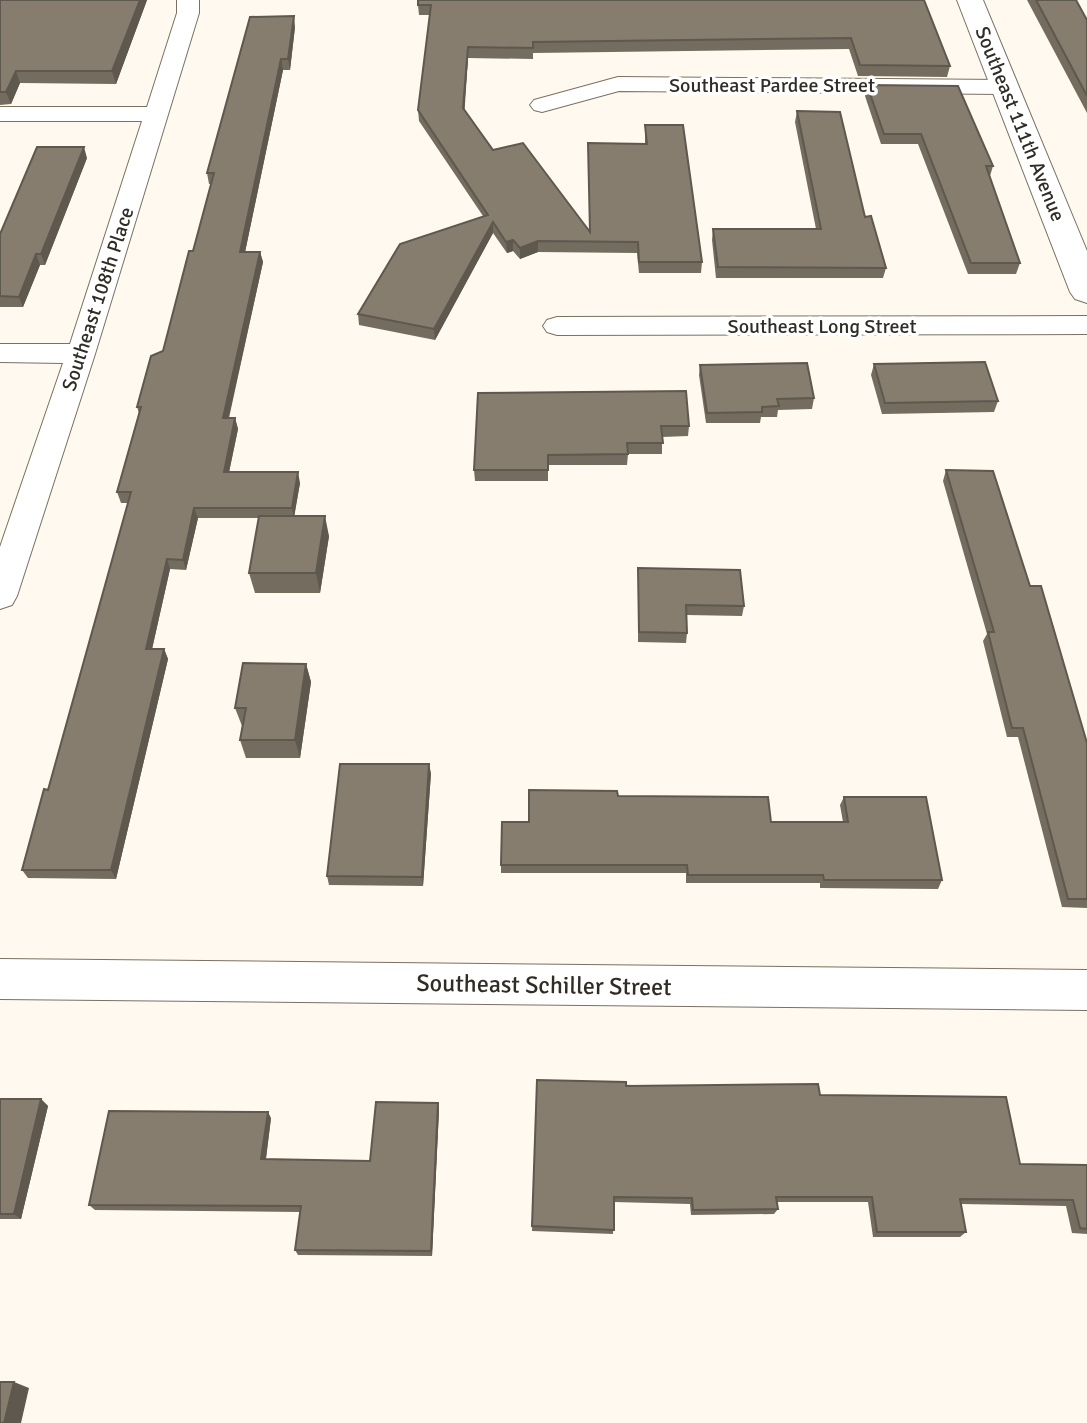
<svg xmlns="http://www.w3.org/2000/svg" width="1087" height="1423" viewBox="0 0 1087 1423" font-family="Signika,sans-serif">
<rect width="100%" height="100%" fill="#fff9ef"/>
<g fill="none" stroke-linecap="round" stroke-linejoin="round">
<g stroke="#797162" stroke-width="2">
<path id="minor" d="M177,0H199V13L95,354L17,596L12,605L0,609V547L63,363L0,362V344H70L142,121H0V107H147L177,13Z
M618,77L1004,80L1012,82L1016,87L1012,92L1004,94L619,91L542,112L534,110L530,105L534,100Z
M1087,316V334L557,335L547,332L543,326L547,320L557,317Z
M0,959L1087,970V1010L0,999Z"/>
</g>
<g stroke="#797162" stroke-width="2">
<path id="tertiary" d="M957,0H983L1087,251V303L1075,299L1070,292Z"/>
</g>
<use href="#minor" fill="#fff" fill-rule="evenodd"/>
<use href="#tertiary" fill="#fff" fill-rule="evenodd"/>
</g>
<path fill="#736c5f" d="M0,0H147L116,84L20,83L11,104L0,105Z
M924,0L950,66L947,77L858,76L849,49L533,53V59L468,58L464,110L493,150L589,231L645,144V125L702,262L701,273H639L637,253L538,252L520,259L513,251L507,253L493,233L435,340L359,325L358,314L483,216L419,121L418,110L430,15H419L418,5Z
M1027,0H1076L1087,20V113Z
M295,27L290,70H283L245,252H260L263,262L229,418H235L238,429L229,472L300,483L294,516L329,536L320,593H255L249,573L259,518H198L186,570L170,569L152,649H164L168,659L116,879L28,878L22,870L48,790L128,503H121L117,492L139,413L137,407L163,351L193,251L211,184H209L207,173Z
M867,85L993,166L990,176L1020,263L1016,274H968L918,144H881L865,96Z
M797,111L865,217L886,268L883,278H716L712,240L713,229H816L795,122Z
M87,158L45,265H40L23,307H0V234Z
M874,364L998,401L994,412L882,414L871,375Z
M700,365L814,398L812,409L778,410L777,417H761L760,423H706L699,375Z
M478,393L689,426L688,436L662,437V454H628L627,465H548V481H475L474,470Z
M946,470L1030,586L1087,743V908L1062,907L1018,737H1007L983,641L987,634L943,481Z
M638,568L744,606L742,616L687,615V633L686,643L638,642Z
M306,664L311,682L300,758H246L240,740L242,726L235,708Z
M431,773L423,886L329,885L327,876Z
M618,796L771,822H843L840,805L844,797L942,880L938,889L820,888V883H686V873H501V865L529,822Z
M537,1080L820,1095L1020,1164L1087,1165V1234L1072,1233L1066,1206L961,1204L966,1232L960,1237H873L868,1202H777L778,1209L774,1214L691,1215L690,1204L614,1202L613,1234L532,1231Z
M0,1099H41L48,1106L21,1219H0Z
M438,1103L439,1110L432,1256L298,1255L295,1250L300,1212L95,1210L89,1205L271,1118L266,1159L370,1161Z"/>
<path fill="#5e584e" d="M140,0H147L116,84L112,71Z
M294,16L295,27L290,70L288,59Z
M468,47V58L464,119L463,108Z
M281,59L283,70L243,262L240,252Z
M16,71L20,83L11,104L6,92Z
M84,147L87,158L45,265L41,254Z
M493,222V233L435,340L434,329Z
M513,240V251L507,253L506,242Z
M538,241V252L520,259V248Z
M260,252L263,262L226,429L223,418Z
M36,254L40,265L23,307L19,297Z
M235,418L238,429L227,482L224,472Z
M298,472L300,483L294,518L292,508Z
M194,508L198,518L186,570L183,560Z
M325,516L329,536L320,593L316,573Z
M167,559L170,569L150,658L146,649Z
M164,649L168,659L116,879L111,870Z
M306,664L311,682L300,758L295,740Z
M429,764L431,773L423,886L422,877Z
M41,1099L48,1106L21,1219L14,1214Z
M438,1103L439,1110L432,1256L431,1251Z
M268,1112L271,1118L265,1165L261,1159Z
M14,1382L29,1388L21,1423H4Z"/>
<path fill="#867d6f" stroke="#5e584e" stroke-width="2" d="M0,0H140L112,71H16L6,92H0Z
M418,0H924L950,66L860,65L851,38L533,42V48L468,47L463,108L493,150L523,143L590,232L588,143L647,144L645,125H683L702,262H639L638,242L538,241L520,248L513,240L506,242L493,222L434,329L358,314L400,244L488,215L418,110L431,5H418Z
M1036,0H1076L1087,20V96Z
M294,16L288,59H281L240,252H260L223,418H235L224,472H298L292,508H194L183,560L167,559L146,649H164L111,870H22L44,789L48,790L131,492H117L141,407H137L151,356L163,351L189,251H193L214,173H207L250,17Z
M867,85L958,86L993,166H986L1020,263H971L921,134H884Z
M797,111L840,112L865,217L871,216L886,268L718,267L713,229H821Z
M37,147H84L41,254H36L19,297L0,296V234Z
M985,362L998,401L885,403L874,364Z
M807,363L814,398L777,399L779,406L762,407V412L707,413L700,365Z
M686,391L689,426H661L663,443H627L628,454L548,455V470H474L478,393Z
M946,470L993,471L1030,586H1041L1087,743V899H1068L1023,728H1012L988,632H994Z
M259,516H325L316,573H249Z
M638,568L740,570L744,606L686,605L687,633L639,632Z
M243,663L306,664L295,740H240L246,708H235Z
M340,764H429L422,877L327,876Z
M529,790L617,791L618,796L768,797L771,822H848L844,797H926L942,880H824L823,875H688L687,865H501L502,822H529Z
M537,1080L626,1082V1086L818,1084L820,1095L1006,1097L1020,1164L1087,1165V1229L1080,1228L1073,1200L960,1199L966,1232H877L872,1197H776L778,1209L693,1210L692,1198L614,1197V1230L532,1226Z
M0,1099H41L14,1214H0Z
M376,1102L438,1103L431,1251L295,1250L301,1206L89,1205L109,1111L268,1112L261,1159L370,1161Z
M0,1382H14L4,1423H0Z"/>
<g text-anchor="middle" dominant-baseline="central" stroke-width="7" stroke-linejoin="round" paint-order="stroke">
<g font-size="20" fill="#302c26" stroke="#fff">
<text x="772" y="85">Southeast Pardee Street</text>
<text transform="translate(1020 124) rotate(68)">Southeast 111th Avenue</text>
<text transform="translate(98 299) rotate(-72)">Southeast 108th Place</text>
<text x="822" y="326">Southeast Long Street</text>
</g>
<g font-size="24" fill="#302c26" stroke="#fff">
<text transform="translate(544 985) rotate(1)">Southeast Schiller Street</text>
</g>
</g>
</svg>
